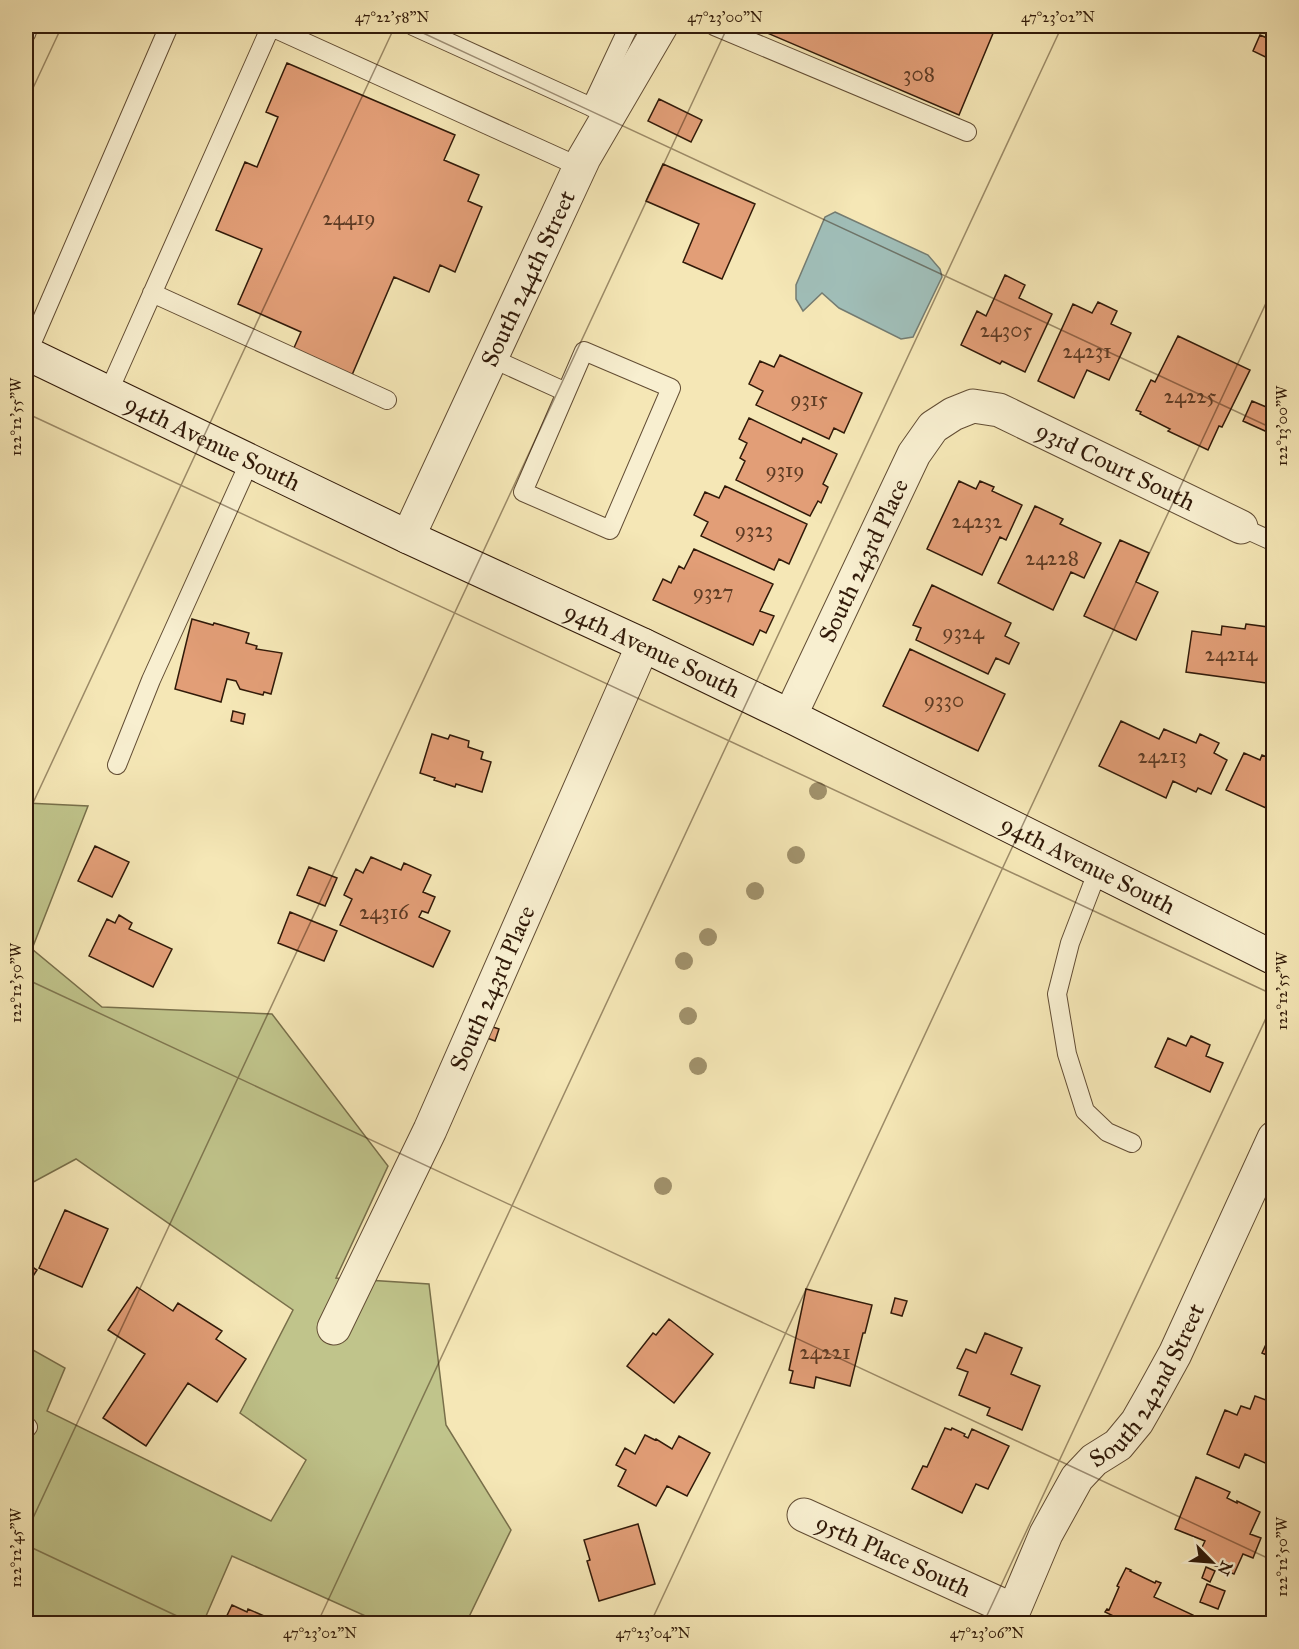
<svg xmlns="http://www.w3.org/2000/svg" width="1299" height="1649" viewBox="0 0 1299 1649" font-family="'IM FELL Great Primer',serif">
<rect width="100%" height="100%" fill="#f5e7b6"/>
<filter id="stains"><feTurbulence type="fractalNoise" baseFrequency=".00333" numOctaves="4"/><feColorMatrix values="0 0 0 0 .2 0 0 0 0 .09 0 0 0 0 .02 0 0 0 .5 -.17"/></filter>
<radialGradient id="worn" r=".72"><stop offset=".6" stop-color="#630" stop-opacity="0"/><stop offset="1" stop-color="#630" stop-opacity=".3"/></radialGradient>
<path fill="#c0c48b" stroke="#786f4a" stroke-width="1.5" d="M26,803L88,806L32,949L102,1007L272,1014L388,1166L336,1278L429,1284L446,1425L511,1530L466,1623H381L232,1556L203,1623H26V1346L65,1368L47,1411L271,1521L306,1460L240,1413L293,1310L76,1159L26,1186Z"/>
<path fill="#a0beb8" stroke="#747c72" stroke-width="1.5" d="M835,212L928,255L940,269L942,277L913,337L901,339L839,308L822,293L803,311L796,299V285L825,217Z"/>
<path fill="#e29e77" stroke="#311a09" stroke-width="1.5" d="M751,26H995L998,27L995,32L994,31L959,115Z
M1260,35L1274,41V61L1253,51Z
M287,63L455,135L444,160L479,175L468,201L482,207L455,272L440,265L429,292L394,277L352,375L293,350L301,332L238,304L262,249L216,230L245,162L257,167L278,117L266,112Z
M659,99L702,120L691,142L648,121Z
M663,164L755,204L722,279L683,262L699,224L646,201Z
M1005,275L1025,285L1019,298L1052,314L1025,372L1002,361L1000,364L961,345L977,311L986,316Z
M1098,302L1117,311L1111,324L1131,333L1109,380L1087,370L1074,398L1038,381L1073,304L1092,313Z
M1178,336L1250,370L1222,427L1219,426L1208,450L1168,431L1170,429L1140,414L1141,412L1136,410L1151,380L1155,382Z
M780,355L862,393L844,433L834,428L829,439L756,405L763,391L749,384L760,361L774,367Z
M1252,401L1271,409L1274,404V435L1243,421Z
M749,418L801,443L803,438L837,454L823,484L828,487L821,503L818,501L810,516L736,480L745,461L740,458L747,443L739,439Z
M959,481L976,489L980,481L994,487L992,491L1022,505L1006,540L1000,537L982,575L927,549Z
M725,486L807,524L789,564L779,559L774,570L701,536L708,522L694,515L705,492L719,498Z
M1035,506L1063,519L1060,524L1101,543L1084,578L1071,572L1053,610L998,583Z
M1120,540L1149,553L1136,582L1158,592L1136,640L1084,616Z
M694,549L773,584L760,611L774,616L766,633L760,630L753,645L653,600L663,579L671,583L679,566L684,569Z
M932,585L1011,623L1005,636L1019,643L1009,664L996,658L988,674L916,640L921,628L913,625Z
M192,619L213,625L214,623L249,633L246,643L257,646L256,649L282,653L271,694L264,692L263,695L240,689L236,681L227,679L221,702L175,689Z
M1246,624L1268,627L1266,635L1274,636V684L1186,672L1192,631L1221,635L1222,626L1245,629Z
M910,649L1005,694L978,751L883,706Z
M233,711L245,714L243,724L231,721Z
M1121,721L1159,739L1164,729L1196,743L1200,734L1219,743L1214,753L1227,760L1211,794L1198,788L1196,792L1173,781L1166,798L1099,766Z
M432,734L448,739L450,735L469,741L468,747L483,752L481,759L491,762L482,792L456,784L455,787L434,780L435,778L420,773Z
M1244,753L1260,760L1262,755L1274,760V793L1266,808L1226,790Z
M95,846L129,862L112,897L78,881Z
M371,857L401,870L404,863L431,875L423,892L435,897L428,913L422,911L419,917L450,931L433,967L340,925L352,899L344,895L356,869L363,873Z
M309,867L337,878L325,906L297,895Z
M290,912L337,931L324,961L278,943Z
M119,915L132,923L129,929L172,949L153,987L89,956L107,919L115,923Z
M487,1025L499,1029L495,1041L482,1036Z
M1191,1036L1210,1045L1206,1056L1223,1063L1210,1092L1155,1067L1168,1038L1186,1046Z
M65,1210L108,1229L82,1287L39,1268Z
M26,1263L37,1270L26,1287Z
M137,1287L173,1311L178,1303L222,1331L216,1339L246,1359L217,1402L188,1383L146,1446L103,1418L145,1354L108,1330Z
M806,1289L872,1305L865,1333H863L850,1386L816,1377L814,1388L790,1383L793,1371L789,1370Z
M895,1298L907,1301L902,1316L891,1313Z
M669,1319L713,1354L674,1403L627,1366L653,1333L656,1335Z
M1274,1327V1358L1262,1353Z
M985,1333L1022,1348L1011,1374L1040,1386L1022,1430L987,1415L990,1408L959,1395L968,1372L957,1368L966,1349L976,1353Z
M1255,1396L1274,1403V1463L1272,1466L1245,1454L1239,1468L1207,1454L1225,1410L1237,1415L1241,1406L1250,1409Z
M945,1428L951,1430L952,1428L965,1434L964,1436L968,1438L972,1429L1009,1446L988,1489L976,1484L962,1513L912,1489L923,1466L927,1467Z
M645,1435L655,1440L656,1439L672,1449L679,1436L710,1453L687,1496L667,1486L656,1506L618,1486L626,1470L616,1465L625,1448L635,1454Z
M1196,1477L1230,1492L1227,1498L1237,1503V1501L1260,1512L1250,1534L1261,1538L1253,1558L1243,1554L1234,1574L1197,1558L1205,1541L1175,1529Z
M638,1524L655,1584L599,1601L587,1561L590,1560L584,1540Z
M1206,1567L1215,1571L1210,1582L1202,1578Z
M1126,1568L1131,1570L1130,1571L1155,1583L1156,1581L1161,1583L1154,1597L1193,1615L1189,1624H1125L1126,1622L1105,1612L1107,1609L1109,1610L1119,1587L1117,1586Z
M1207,1584L1225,1591L1218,1609L1200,1602Z
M232,1605L247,1612L248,1609L278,1622L223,1624Z"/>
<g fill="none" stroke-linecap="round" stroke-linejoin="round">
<g stroke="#624d34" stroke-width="20">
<path id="lane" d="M269,26L580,167
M413,26L609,115
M714,26L967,132
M26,34L29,26
M591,107L629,26
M152,293L387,400
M584,351L671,388L610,530L523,492Z
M27,354L169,26
M491,358L566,392
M108,393L271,26
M1241,527L1274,542
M117,765L151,680L250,461
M1098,870L1070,943L1057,994L1067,1054L1085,1111L1107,1132L1132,1143
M26,1426L28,1427"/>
</g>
<g stroke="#624d34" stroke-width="35">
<g id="street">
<path id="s1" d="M408,537L584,158L661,26"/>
<path id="s2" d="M790,716L914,454L933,427L953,414L973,406L999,410L1241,527"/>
<path id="s3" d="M334,1328L430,1130L643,645"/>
<path id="s4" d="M804,1515L1013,1610"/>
<path id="s5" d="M1008,1624L1046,1534L1077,1478L1094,1460L1118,1445L1137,1422L1153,1394L1175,1354L1274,1138"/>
</g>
</g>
<g stroke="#311a09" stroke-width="35">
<g id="secondary">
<path id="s6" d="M26,353L408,537L643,645L790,716L1274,958"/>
</g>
</g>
<use href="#lane" stroke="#f8efd0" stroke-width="18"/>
<use href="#street" stroke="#f8efd0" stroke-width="33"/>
<use href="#secondary" stroke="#f8efd0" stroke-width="33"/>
</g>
<g fill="#a1926c">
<circle cx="818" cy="791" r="9"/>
<circle cx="796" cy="855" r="9"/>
<circle cx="755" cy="891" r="9"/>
<circle cx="708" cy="937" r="9"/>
<circle cx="684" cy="961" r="9"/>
<circle cx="688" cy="1016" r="9"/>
<circle cx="698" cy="1066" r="9"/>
<circle cx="663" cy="1186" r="9"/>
</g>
<path fill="none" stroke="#311a09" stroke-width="1.5" stroke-opacity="0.45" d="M408,26L1274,429M26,103L62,26M26,413L1274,995M26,818L395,26M26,979L1274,1561M26,1533L728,26M26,1545L194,1624M317,1624L1062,26M650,1624L1274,286M983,1624L1274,1001"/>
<g text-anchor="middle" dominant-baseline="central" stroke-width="6" stroke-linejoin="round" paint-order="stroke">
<g font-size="21" fill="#5d3b24">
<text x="919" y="74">308</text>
<text x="349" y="218">24419</text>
<text x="1006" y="330">24305</text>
<text x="1087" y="351">24231</text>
<text x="1190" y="396">24225</text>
<text x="809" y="399">9315</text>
<text x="785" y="470">9319</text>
<text x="977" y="521">24232</text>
<text x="754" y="530">9323</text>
<text x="1052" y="558">24228</text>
<text x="713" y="592">9327</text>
<text x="963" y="632">9324</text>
<text x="1231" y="654">24214</text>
<text x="944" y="700">9330</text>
<text x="1162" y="756">24213</text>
<text x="384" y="912">24316</text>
<text x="825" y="1352">24221</text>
</g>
<g font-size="24" fill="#311a09" stroke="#f8efd0">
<text stroke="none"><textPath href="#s1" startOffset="285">South 244th Street</textPath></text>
<text stroke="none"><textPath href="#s6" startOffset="207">94th Avenue South</textPath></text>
<text stroke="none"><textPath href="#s2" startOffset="524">93rd Court South</textPath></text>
<text stroke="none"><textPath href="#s2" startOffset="172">South 243rd Place</textPath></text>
<text stroke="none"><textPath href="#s6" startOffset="693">94th Avenue South</textPath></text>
<text stroke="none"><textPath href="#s6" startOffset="1179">94th Avenue South</textPath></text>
<text stroke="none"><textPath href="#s3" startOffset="375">South 243rd Place</textPath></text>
<text stroke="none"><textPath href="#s5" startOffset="280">South 242nd Street</textPath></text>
<text stroke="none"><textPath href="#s4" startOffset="98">95th Place South</textPath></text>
</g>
</g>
<rect width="1299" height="1649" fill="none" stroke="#f5e7b6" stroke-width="66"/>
<g transform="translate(1212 1562) rotate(115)" stroke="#f8efd0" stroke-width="4.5" paint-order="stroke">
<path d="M0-4.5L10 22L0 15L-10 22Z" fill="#311a09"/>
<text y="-9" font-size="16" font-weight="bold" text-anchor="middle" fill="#311a09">N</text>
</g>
<rect x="33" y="33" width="1233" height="1583" fill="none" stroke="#311a09" stroke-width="2"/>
<g font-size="15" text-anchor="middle" fill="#311a09">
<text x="392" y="22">47°22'58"N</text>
<text x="725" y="22">47°23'00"N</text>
<text x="1058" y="22">47°23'02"N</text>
<text transform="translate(16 417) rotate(-90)" y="5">122°12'55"W</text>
<text transform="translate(1282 426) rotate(-90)" y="5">122°13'00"W</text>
<text transform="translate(16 983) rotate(-90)" y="5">122°12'50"W</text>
<text transform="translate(1282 991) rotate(-90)" y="5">122°12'55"W</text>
<text transform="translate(16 1548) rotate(-90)" y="5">122°12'45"W</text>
<text transform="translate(1282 1557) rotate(-90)" y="5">122°12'50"W</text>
<text x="320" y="1638">47°23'02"N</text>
<text x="653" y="1638">47°23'04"N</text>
<text x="987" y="1638">47°23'06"N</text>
</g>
<rect width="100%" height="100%" filter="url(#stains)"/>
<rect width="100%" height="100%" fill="url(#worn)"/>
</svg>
